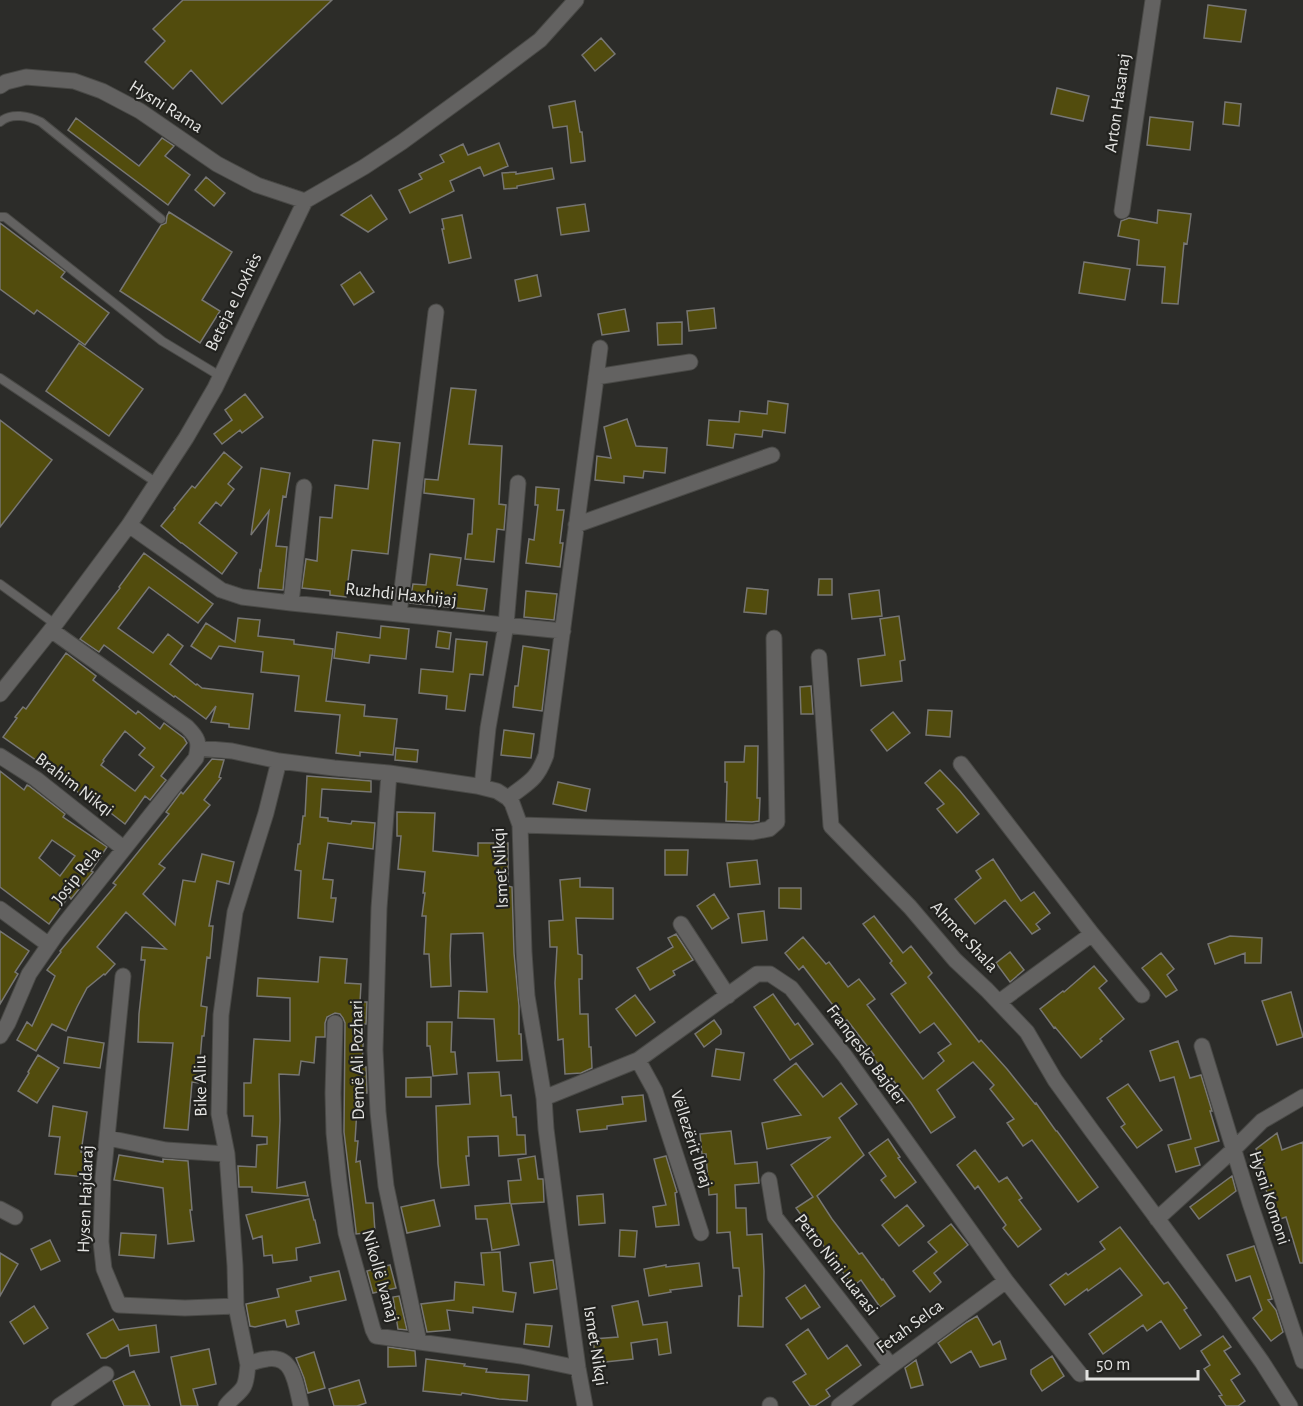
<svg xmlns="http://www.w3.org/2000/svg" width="1303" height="1406" viewBox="0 0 1303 1406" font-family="'Alegreya Sans',sans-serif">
<rect width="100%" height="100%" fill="#2c2c29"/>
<path fill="#524c0d" stroke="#777673" stroke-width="1.5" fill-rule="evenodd" d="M183,0H332L222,104L191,70L173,89L145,62L165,41L153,29Z
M1208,5L1246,10L1241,42L1204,38Z
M601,38L615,54L595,71L582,55Z
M1057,88L1089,96L1083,121L1051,114Z
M575,101L580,132H582L585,161L571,163L567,126L553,128L549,106Z
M1225,102L1241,104L1239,126L1223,124Z
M1150,117L1193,122L1190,150L1147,145Z
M76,118L139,166L162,138L174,146L165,156L190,175L168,205L68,130Z
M499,143L508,166L484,176L480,167L450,181L454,191L410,213L399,190L422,179L419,174L444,162L440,155L463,144L468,155Z
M552,168L554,179L517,186V188L504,189L502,173L516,172V174Z
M206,177L225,193L214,206L195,190Z
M371,195L387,219L368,232L341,215Z
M585,204L589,231L561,235L557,208Z
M1158,210L1191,214L1187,244L1184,243L1178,304L1162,303L1165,267L1137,265L1139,240L1118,236L1121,221L1129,218L1157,223Z
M169,212L232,252L202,300L220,311L200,343L120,291L161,225L166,223L167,216Z
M462,215L471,258L449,263L442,229H444L442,219Z
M0,223L65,272L61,277L109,313L85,345L37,310L34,314L0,289Z
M1084,262L1130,269L1125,300L1079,293Z
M360,272L374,292L354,305L341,285Z
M537,275L541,296L519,301L515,280Z
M714,308L716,328L689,331L687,311Z
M625,309L629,331L602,335L598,314Z
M682,322V344L658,345L657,323Z
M79,343L143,389L109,436L46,391Z
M451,388L476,390L469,444L502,446L499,504L506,505L504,530L497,529L494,562L465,559L468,534H472L474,499L424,493L425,479L438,480Z
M245,394L263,417L242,433L240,430L222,444L214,434L232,420L225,410Z
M768,401L788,404L785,433L763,430L762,437L735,434L733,448L707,445L709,420L739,422L740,411L767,414Z
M627,419L636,446L667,448L665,473L644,471L643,478L624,476V483L595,480L597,456L611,458L604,427Z
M0,420L52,460L0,527Z
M373,440L400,443L388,554L352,550L346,597L330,595V591L302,588L306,559L317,561L320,517L332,518L335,485L368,489Z
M224,452L242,467L228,484L234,489L221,506L216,502L199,523L237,553L222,574L182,543H181L161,526L175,509L174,508L192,486L195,488Z
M261,468L290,473L286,497L283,496L276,546L287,547L283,590L258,588L260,570L261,571L269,511L251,535Z
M536,487L559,489L557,510H564L560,543H563L560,567L526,563L529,539L534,540L538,505H535Z
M144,553L213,604L198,623L149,587L118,628L153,653L168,634L183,646L170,664L196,685L197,684L202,688L253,694L249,729L229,727V724L211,722L216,706L206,719L175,696L174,697L104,645L99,652L80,639L120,588L119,587Z
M430,554L461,558L457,585L487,589L484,611L410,603L413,584L426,585Z
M819,579H832V595H818Z
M747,588L768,590L766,614L744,612Z
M879,590L882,616L852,619L849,594Z
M526,591L557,594L554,620L524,617Z
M899,616L905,660L900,661L902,681L861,686L858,659L885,655L880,619Z
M238,618L260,620L258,636L294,640V644L333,649L326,701L365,705L364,716L397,719L393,755L360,752V756L336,753L340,715L295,711L299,676L261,672L263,652L219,646L211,659L191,646L206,623L235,642Z
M381,626L409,629L406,659L370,655L369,663L334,658L337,632L380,638Z
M438,631L451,633L449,649L436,647Z
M456,639L487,642L483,675L470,674L465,711L446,709L447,696L419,693L421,669L453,672Z
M523,646L549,650L542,711L513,707L515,686H518Z
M66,653L96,676L93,680L136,714L138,711L160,729L164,723L184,738L187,743L161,776L166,780L150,800L145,796L125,824L81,790L79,793L43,765L3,737L17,718L15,717L23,707L26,709ZM125,731L145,748L139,755L154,767L135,791L101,765L104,761L103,760Z
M811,686L813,714H801L800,687Z
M928,710L952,711L950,737L926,735Z
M893,712L910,733L887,751L871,730Z
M504,730L534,734L531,758L501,755Z
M745,746H758L757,798H760L759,821L752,822L726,821L727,782H725V762H744Z
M396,748L418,750L417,762L395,760Z
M212,759L224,760L219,777L221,778L204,800L210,805L159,864L165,868L143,894L175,925L183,880L195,882L202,854L234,862L229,884L217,881L209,926H213L210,958L207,957L201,1006L207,1007L204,1036H202L198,1083L192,1082L188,1130L164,1128L173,1043L138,1042L139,1014L145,960H141L142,947L166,949L126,912L97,947L115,964L105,975L104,974L87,988L77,1007L66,1031L52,1024L36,1051L17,1040L27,1022L32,1026L55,976L47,970L61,952L60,951L116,885L113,883L169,814L166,812L181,792L183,794Z
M940,770L960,791L979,814L957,833L937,809L944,804L925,783Z
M0,771L24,790L27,785L29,786L65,814L63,817L107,847L91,871L93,872L71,899L69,896L49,924L0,887ZM52,840L75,856L60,876L39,858Z
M307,776L371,781V792L322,789L320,817L328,818V821L351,824L352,821L375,823L373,849L328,843L323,879L333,880L331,898H336L333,922L298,918L301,871L295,870L298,844H300L303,816H305Z
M558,782L590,789L586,811L553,804Z
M397,812L435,813L433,851L478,856V843H508V886L512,887L514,953L519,1006V1034H521L522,1060L497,1061L494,1019L458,1018L459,991L487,992L483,933L451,934L450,956L451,986L431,987L429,954H424L426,916H422L425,893H423L425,872L398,869L401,836H397Z
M665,850H688L687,875H665Z
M993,859L1021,901L1034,892L1050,913L1036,924L1040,929L1032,934L1005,900L975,924L955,899L981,878L976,871Z
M757,860L760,884L730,887L727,863Z
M580,878V887L613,888V919L576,918L578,954L582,955V979H579L580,1014H588L589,1047H591L592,1068L581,1073L565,1074L563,1039L558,1040L555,983L557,947H550L549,921L563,920L560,880Z
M779,888H801V909L779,908Z
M714,894L729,918L712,929L697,906Z
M764,911L767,940L742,943L738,914Z
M874,916L903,953L911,946L932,973L928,977L979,1042L981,1040L1007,1069L1035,1104L1036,1103L1056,1131H1057L1098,1187L1078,1202L1032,1140L1023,1146L1007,1123L1014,1119L990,1089L994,1085L973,1062L937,1090L955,1117L931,1133L911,1103L892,1079L890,1081L872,1056L874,1055L847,1020L845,1021L803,966L799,970L785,953L803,937L826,964L829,962L848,987L859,979L875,999L867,1005L923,1079L944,1061L938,1053L951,1044L934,1023L920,1033L891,994L906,983L890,963L892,961L863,924Z
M0,931L29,951L15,972L18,974L0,1004Z
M676,934L693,960L673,971L675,975L650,990L637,968L673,947L668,938Z
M1230,936L1262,938L1261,963H1245V953L1215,964L1208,944Z
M1010,952L1024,970L1010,982L996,963Z
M1161,953L1174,969L1167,975L1177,990L1166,997L1142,968Z
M320,957L347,959L345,983L361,984L360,1002H367L366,1024H364L362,1067H366L367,1093H358L355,1141H358L356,1162L360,1161L366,1203H373L375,1232L356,1234V1231L344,1132L345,1023L343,1018L340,1014L335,1013L327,1017L325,1023V1037H316L314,1063L301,1061L299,1075L279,1074L280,1120L277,1188L305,1182L308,1196L252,1192V1187H239L238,1166L256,1167L257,1145L267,1144V1137L252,1136L253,1116H244V1083H251L254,1039L290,1041V998L257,996L258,978L318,982Z
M1094,966L1107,981L1099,988L1124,1019L1100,1039L1102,1041L1081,1058L1055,1027L1054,1028L1040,1009L1063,991L1064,992Z
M1291,992L1303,1037L1277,1045L1262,1001Z
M773,994L795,1025L798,1023L813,1044L790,1060L754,1007Z
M635,995L655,1022L636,1036L616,1009Z
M714,1020L721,1030V1034L704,1047L695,1034Z
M427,1022H452L451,1052H455L457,1074L433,1076L430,1046H427Z
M68,1037L104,1043L100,1068L64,1063Z
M1178,1041L1190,1078L1201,1075L1212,1111H1210L1219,1141L1195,1148L1200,1165L1176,1172L1168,1145L1191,1139L1174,1077L1160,1081L1150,1051Z
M716,1049L744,1053L740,1080L712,1076Z
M38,1055L59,1068L37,1103L18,1091L29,1073L28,1072Z
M796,1063L823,1097L841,1083L857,1104L839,1118L864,1155L817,1196L832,1219L859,1254L862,1253L882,1280L883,1279L895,1296L880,1307L861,1280L853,1286L796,1208L813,1197L791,1165L831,1137L767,1149L762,1123L801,1115L774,1080Z
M499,1072L501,1096L511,1095L513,1117H516L517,1135H525L526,1154L499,1156L498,1136L468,1137L469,1156H466L469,1185L441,1188L438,1164L436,1106L470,1104L468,1073Z
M431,1077V1097H406V1078Z
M1128,1084L1162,1130L1137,1148L1121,1127L1125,1124L1107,1098Z
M643,1095L646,1121L607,1126V1129L580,1132L577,1110L623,1104L622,1097Z
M53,1106L87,1112L81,1152L89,1153L86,1177L55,1174L60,1137L49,1136Z
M731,1131L735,1164L757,1162L759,1183L735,1185L736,1208H746L747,1235L762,1234L764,1271L763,1327L738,1326L739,1296H742L739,1268H733L730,1232L717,1233V1194L709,1195L706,1154H702L700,1134Z
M1277,1133L1282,1150L1303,1142V1263H1300L1286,1217L1277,1220L1265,1187L1268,1186L1261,1163L1264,1162L1256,1149Z
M888,1139L900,1157L898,1158L916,1182L895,1198L881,1180L886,1176L869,1153Z
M975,1150L999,1182L1007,1177L1022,1198L1019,1200L1041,1229L1018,1247L1003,1228L1006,1225L978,1186L975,1189L957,1165Z
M119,1155L163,1162V1159L188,1161L192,1210H190L194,1241L168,1244L163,1188L114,1180Z
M535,1156L538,1179H543L544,1202L511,1204L519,1245L492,1250L487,1219H476L475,1206L510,1203L508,1181L521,1180L518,1159Z
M666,1156L677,1192L675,1193L679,1225L656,1227L653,1207L666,1205L654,1159Z
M1232,1176L1236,1191L1199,1219L1190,1207Z
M603,1194L605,1223L579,1225L577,1196Z
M309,1199L314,1220H315L320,1243L296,1248L297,1260L273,1263L272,1255L264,1256L262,1236L253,1239L246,1215Z
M434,1200L440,1226L407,1233L401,1207Z
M907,1205L924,1226L899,1246L882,1225Z
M951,1224L968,1245L934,1273L941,1282L930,1292L913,1271L937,1252L928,1242Z
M1120,1227L1164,1284L1168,1282L1187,1308L1184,1310L1201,1335L1180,1349L1161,1321L1147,1331L1143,1325L1103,1354L1089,1334L1142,1295L1120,1268L1088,1291L1087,1289L1065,1305L1050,1285L1066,1273L1068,1275L1105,1249L1100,1242Z
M620,1230L637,1231L635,1257L619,1256Z
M121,1233L156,1235L154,1258L119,1255Z
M50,1240L60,1261L41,1270L31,1249Z
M1254,1246L1272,1299L1268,1300L1276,1310L1283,1332L1271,1341L1253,1318L1262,1310L1250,1276L1236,1281L1227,1255Z
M500,1252L503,1291L516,1293L513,1312L473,1307V1313L447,1310L450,1330L427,1332L421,1304L454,1300L455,1282L484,1285L481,1253Z
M0,1253L18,1264L0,1296Z
M553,1260L557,1289L534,1293L530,1263Z
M699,1263L702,1286L670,1290L671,1292L649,1296L644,1269L666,1265V1267Z
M390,1265L396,1288L373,1293L367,1271Z
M339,1271L346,1300L296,1311L299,1324L287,1327L285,1320L255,1327L250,1326L246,1304L279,1297L277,1289L311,1281L310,1277Z
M805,1285L820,1307L801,1319L786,1298Z
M399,1296L407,1330L398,1329L393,1297Z
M638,1301L643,1325L667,1322L671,1353L659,1355L657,1339L631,1343L633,1359L596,1363L593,1339L618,1337L612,1306Z
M34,1306L48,1328L24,1344L10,1322Z
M977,1316L993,1345L1000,1341L1006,1359L980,1367L971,1351L951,1363L938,1343L967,1322Z
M113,1319L119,1330L156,1325L159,1352L130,1356L128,1345L106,1358H101L87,1334Z
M526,1324L552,1326L549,1347L524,1344Z
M808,1329L828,1359L847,1345L861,1365L826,1390L830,1396L815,1406H810L793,1382L806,1374L786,1345Z
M1223,1336L1231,1347L1224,1351L1240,1374L1231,1380L1245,1401L1238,1406H1226L1219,1396L1222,1395L1204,1369L1210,1365L1201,1351Z
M388,1347L415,1351L416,1366L388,1367Z
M209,1349L216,1384L193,1389L198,1406H181L171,1357Z
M314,1352L325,1388L308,1393L304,1378L296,1358Z
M1052,1356L1064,1376L1042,1391L1031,1374V1370Z
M426,1359L465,1364L464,1366L487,1369L486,1372L529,1375L527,1401L499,1399L462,1393L461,1395L423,1391Z
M916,1360L923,1385L911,1388L905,1368Z
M134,1371L150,1406H124L113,1381Z
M359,1380L366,1403L357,1406H334L329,1389Z"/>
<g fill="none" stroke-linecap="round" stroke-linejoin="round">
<g stroke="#494946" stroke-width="10">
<path id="service" d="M0,122C11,112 29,116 41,122L161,219
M0,217H5L162,341L220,376
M0,378L157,483
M0,584L55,624"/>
</g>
<g stroke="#494946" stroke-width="17">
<path id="minor" d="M0,86L6,82L26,77L74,81L102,91L140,111L217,164L257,185L305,201
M1122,211L1153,0
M596,377L690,362
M129,525L221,590L242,597L291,603L304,487
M576,525L772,455
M291,603L563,631
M399,614L436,312
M819,657L831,826L910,907L955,960L987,990L1027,1032L1055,1080L1092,1131L1223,1307L1262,1362L1290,1406
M0,694L51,630L129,525L186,438L215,388L305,201L364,167L402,142L483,83L540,40L576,0
M198,748L232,751L279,761L334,768L389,773L477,786L497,791L508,798L512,803L520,825L524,952L527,996L544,1098L546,1129L559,1230L578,1368L585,1406
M0,756L36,779L123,848
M279,761L266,813L235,912L221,1015L219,1114L227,1154L235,1266L236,1306L248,1365C254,1361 260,1360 267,1359C294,1354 296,1386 301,1406
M961,764L1092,934L1142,995
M389,773L379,908L375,1050L378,1112L386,1186L419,1342
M482,787L488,728L506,625L518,483
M508,798C529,782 537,780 546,755L600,348
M520,825L753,832L769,829L777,822L774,638
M0,909L49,945
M681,924L728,996
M123,976L103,1178L101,1242L104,1269L119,1305L185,1308L236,1306
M999,1002L1092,934
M335,1023L333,1093L334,1133L339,1181L346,1233L373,1330L376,1336L521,1356L578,1368
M0,1036L8,1023L29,974L58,932L196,758C200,742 198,738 187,727L51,630
M1202,1046L1250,1203L1303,1361
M638,1060L655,1091L701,1233
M544,1098L638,1060L757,974H770L791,988L845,1056L1006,1281L1080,1374
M108,1138L166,1150L227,1154
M769,1180L775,1217L891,1366
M0,1209L15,1217
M1157,1219L1233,1150L1262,1121L1303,1097
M770,1405V1406
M59,1406L106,1374
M226,1406C231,1398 240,1394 244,1386C247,1380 247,1371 248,1365
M839,1406L891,1366L1006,1281"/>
</g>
<use href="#service" stroke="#636261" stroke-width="8"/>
<use href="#minor" stroke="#636261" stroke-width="15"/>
</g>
<g text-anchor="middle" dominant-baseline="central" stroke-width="4.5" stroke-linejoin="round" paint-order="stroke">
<g font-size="18" fill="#e3e3e1" stroke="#22221f">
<text transform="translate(1118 103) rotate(-82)">Arton Hasanaj</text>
<text transform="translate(166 107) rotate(32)">Hysni Rama</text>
<text transform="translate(234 302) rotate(-64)">Beteja e Loxhës</text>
<text transform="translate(401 595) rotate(6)">Ruzhdi Haxhijaj</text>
<text transform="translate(74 785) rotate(37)">Brahim Nikqi</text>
<text transform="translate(501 868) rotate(-93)">Ismet Nikqi</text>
<text transform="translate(77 876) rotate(-52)">Josip Rela</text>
<text transform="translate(964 937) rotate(47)">Ahmet Shala</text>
<text transform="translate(866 1055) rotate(53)">Franqesko Bajder</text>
<text transform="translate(358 1060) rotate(-91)">Demë Ali Pozhari</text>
<text transform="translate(201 1086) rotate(-91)">Bike Aliu</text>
<text transform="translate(691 1139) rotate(72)">Vëllezërit Ibraj</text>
<text transform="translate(1269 1198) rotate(72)">Hysni Komoni</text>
<text transform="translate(86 1199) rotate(-88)">Hysen Hajdaraj</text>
<text transform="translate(836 1265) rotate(52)">Petro Nini Luarasi</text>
<text transform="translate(380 1276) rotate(74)">Nikollë Ivanaj</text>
<text transform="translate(910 1327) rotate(-36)">Fetah Selca</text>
<text transform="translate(595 1346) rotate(81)">Ismet Nikqi</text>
</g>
</g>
<path d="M1087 1370v9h111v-9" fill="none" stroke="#e3e3e1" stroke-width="3"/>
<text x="1096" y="1370" font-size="18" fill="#e3e3e1" stroke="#22221f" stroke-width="4.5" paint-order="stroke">50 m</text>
</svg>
